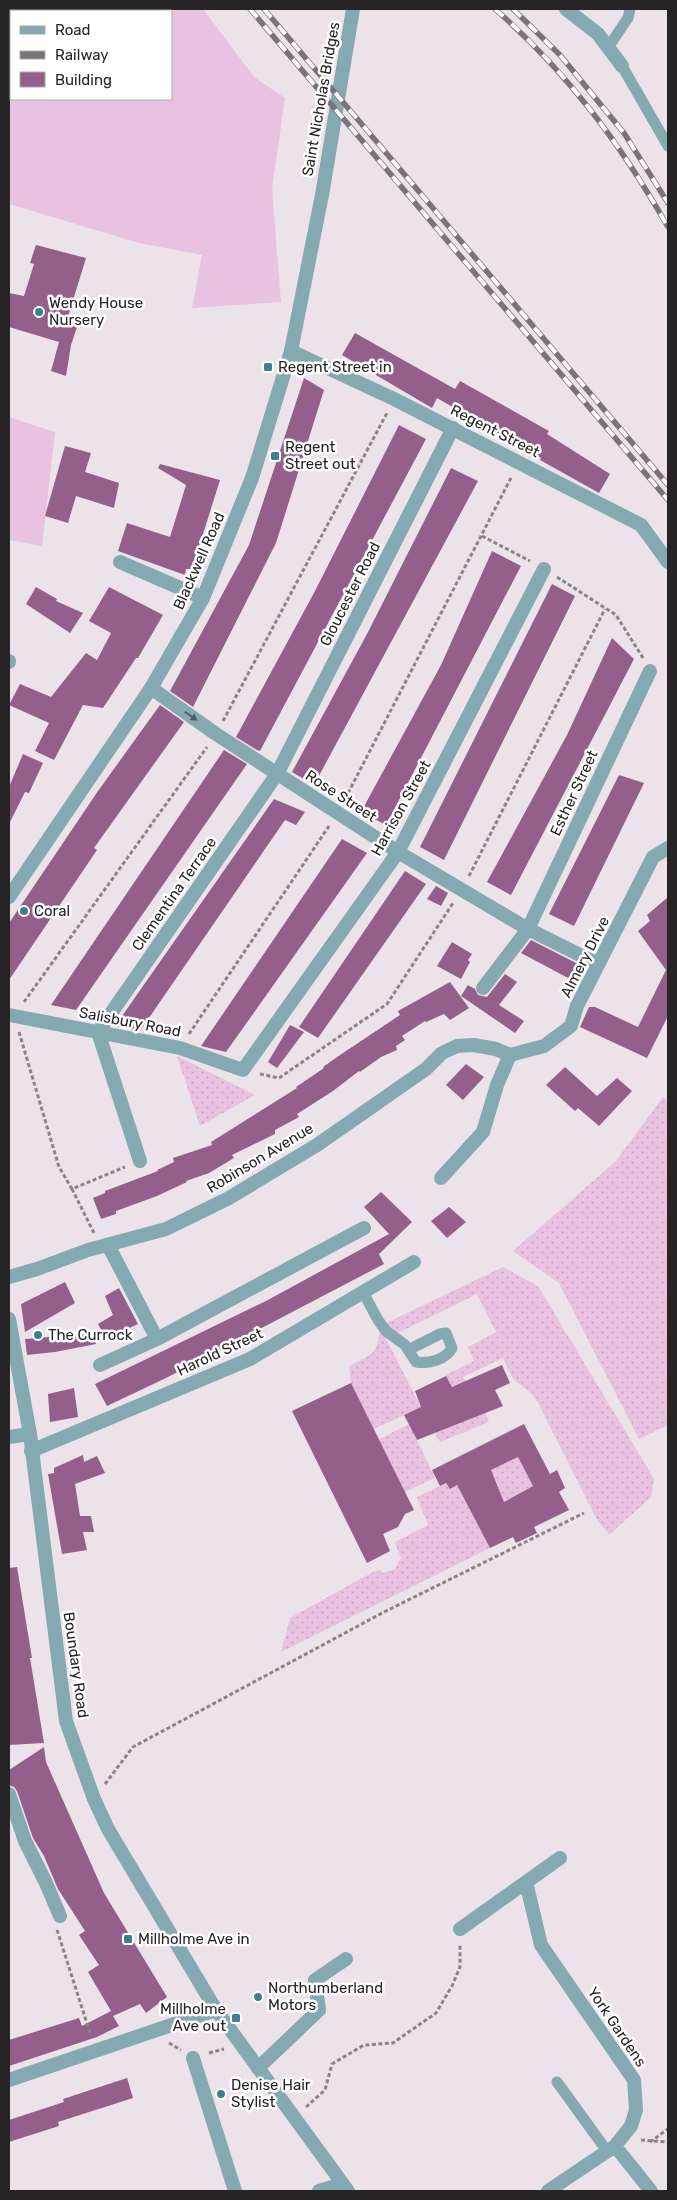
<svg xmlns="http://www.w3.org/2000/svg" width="677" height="2200" viewBox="0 0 677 2200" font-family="Rubik,sans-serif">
<defs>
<pattern id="grass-dots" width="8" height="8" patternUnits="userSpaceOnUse" patternTransform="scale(1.25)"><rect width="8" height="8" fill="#eac2e1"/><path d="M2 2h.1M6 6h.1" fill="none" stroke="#c9a7c1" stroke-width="1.8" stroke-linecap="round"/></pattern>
</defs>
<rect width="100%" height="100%" fill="#ece2ea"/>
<path fill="url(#grass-dots)" d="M177,1056L255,1095L200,1126Z
M663,1097L668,1102V1425L639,1439L559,1283L513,1251L616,1161Z
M503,1267L538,1286L654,1479L651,1497L609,1535L596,1518L538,1403L531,1393L513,1379L503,1358L463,1377L478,1397L489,1422L440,1442L435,1433L469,1419L446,1375L474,1361L468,1347L496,1332L477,1294L386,1339L421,1407L374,1429L351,1383L349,1366C374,1353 377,1356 380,1326Z
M409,1424L435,1478L405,1492L379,1439Z
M518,1457L533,1486L504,1502L491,1470Z
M446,1483L450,1489L457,1485L490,1548L281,1652L290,1618L373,1572L380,1570L383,1573L395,1569L401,1558L395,1542L428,1525L417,1497Z"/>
<path fill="#eac2e1" d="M15,9H203L254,77L285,98L272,189L281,302L192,308L202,255L139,243L9,204V54L11,40V99H171V11H14Z
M9,417L55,432L42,546L9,540Z"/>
<path fill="#955f8b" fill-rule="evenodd" d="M36,245L86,258L67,320L78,324L71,345L66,376L51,371L59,342L9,327V293L24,296L34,264L30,263Z
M355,333L455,389L460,381L549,431L547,434L610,474L599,493L540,460L541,458L437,398L432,408L342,355Z
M304,378L324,390L276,543L193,707L170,691L249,545Z
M399,425L426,439L260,751L257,750L236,737L315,591Z
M65,446L91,453L85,472L119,483L114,508L76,496L68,523L45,516Z
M160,464L220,480L192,569H186L185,575L118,551L127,523L170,537L186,485L158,468Z
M451,468L478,481L314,785L292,772L367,634Z
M492,551L521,566L386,825L361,812L441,665Z
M552,584L575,596L444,860L420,847Z
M36,587L57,599L56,601L83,613L70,633L26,604Z
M109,587L163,615L138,658H136L103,708L83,705L54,760L35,751L49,723L9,705L20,684L51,697L86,653L97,660L111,633L89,621Z
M612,638L634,659L511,895L487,882L567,735Z
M160,705L184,722L94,848L97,850L9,980V923L98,791Z
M224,750L247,764L76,1010L51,1005Z
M23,754L43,763L29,793L25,792L9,824V787Z
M619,775L644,783L574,926L549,914Z
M274,799L305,812L296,825L285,820L140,1031L115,1026Z
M342,839L367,853L226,1052L201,1046Z
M405,871L426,884L318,1038L299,1027Z
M436,886L448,893L441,906L427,899Z
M668,897V1016L647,1058L580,1027L589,1007H595L638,1027L666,970L638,931L650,921L647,915Z
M531,940L578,964L570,979L521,953Z
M452,942L472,954L468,960L470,962L461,979L437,966Z
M505,974L517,982L499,1005L524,1021L515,1033L461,996L468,985L475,989L478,995L487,997Z
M450,982L469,1008L450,1020L444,1014L426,1022L425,1021L402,1036L405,1040L396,1046L397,1050L381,1057L360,1072L359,1071L333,1091L297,1114L299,1117L275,1130V1134L232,1155L234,1158L209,1173L186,1181L187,1182L157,1196L116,1211V1214L101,1219L93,1198L105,1193V1191L158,1171L157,1170L174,1162L173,1158L212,1145L211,1142L297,1088L296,1087L324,1068L323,1067L340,1055L400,1015L398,1011Z
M290,1025L304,1032L277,1068L268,1062Z
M466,1064L484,1077L463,1100L446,1085Z
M565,1067L597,1096L617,1078L632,1091L599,1126L578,1108L575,1111L546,1085Z
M381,1192L412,1222L379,1254L384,1264L168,1377L107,1406L95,1384L266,1301L389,1234L364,1207Z
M449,1207L466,1222L447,1238L431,1221Z
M65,1282L75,1303L25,1332L21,1304Z
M119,1288L138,1324L106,1339L98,1324L113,1315L105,1296Z
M95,1333L96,1344L55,1352L27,1355L25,1339Z
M502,1365L510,1383L495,1390L503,1406L417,1440L404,1415L421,1407L415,1391L446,1376L452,1387Z
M351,1383L414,1510L405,1514L398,1527L383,1534L390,1551L367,1563L292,1411Z
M74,1388L78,1417L50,1422L48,1394Z
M524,1424L550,1474L557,1470L565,1488L559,1492L569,1510L534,1527L537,1533L516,1543L513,1537L490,1548L457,1485L450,1489L446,1483L440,1486L432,1470ZM518,1457L533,1486L504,1502L491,1470Z
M83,1455L84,1462L97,1456L105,1473L75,1484L80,1516H91L94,1532H83L87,1550L62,1554L48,1474L54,1473V1468Z
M17,1567L32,1658H30L44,1743L9,1745V1568Z
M44,1747L46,1762L104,1893L167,1997L146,2013L140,2004L113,2016L119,2026L97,2037L9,2066V2040L79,2018L82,2026L111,2011L88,1972L99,1965L79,1935L85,1931L58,1889L44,1856L33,1838L17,1791L14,1787L9,1785V1770Z
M127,2078L133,2098L58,2122L59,2126L9,2142V2120L64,2102L63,2099Z"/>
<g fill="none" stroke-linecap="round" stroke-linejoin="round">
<path stroke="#8a8489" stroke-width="3" stroke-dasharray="4 2.5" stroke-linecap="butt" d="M482,536L530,561
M557,577L616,615L643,658
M223,721L387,413
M345,799L512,476
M469,876L605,609
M24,1002L207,747
M19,1032L59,1167L72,1189
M189,1034L329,826
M260,1074L279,1078L387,1004L453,903
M94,1233L72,1189L125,1167
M105,1784L133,1747L384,1612L584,1513
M57,1930L91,2036
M169,2043L181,2050
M209,2053L224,2049
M306,2107L325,2090L332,2064L364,2045L393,2043L436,2013L452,1986L460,1967V1944
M641,2140L668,2142
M650,2142L668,2129"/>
<path stroke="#84a9b1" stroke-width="11" d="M609,46L628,18L630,9
M622,66L668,146
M363,1292L378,1320L386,1331L405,1345L416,1362C428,1364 446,1360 452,1348L446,1333L440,1334L408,1350
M557,2082L607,2151"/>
<path stroke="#84a9b1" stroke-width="14" d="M566,9L598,34L622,66
M291,351L394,399L641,525L668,562
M120,562L203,598
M9,662V661
M151,688L216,734L398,852L528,929L598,964
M483,988L528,929L650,671
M9,1015L180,1048L243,1070L398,852L544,569
M510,1055L544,1046L571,1026L577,1006L653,857L668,848
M140,1161L98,1032L277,774L453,428
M441,1178L483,1132L497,1085L510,1055
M108,1245L157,1339
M9,1277L37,1269L88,1250L166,1229L229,1198L317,1145L426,1069L442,1053L457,1046L474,1045L496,1049L510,1055
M100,1365L157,1339L364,1228
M9,1437L30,1434
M31,1451L250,1359L414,1262
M9,1794L25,1841L46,1883L60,1916
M526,1882L541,1945L634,2080L636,2110L631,2126L615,2146L548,2191
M460,1929L560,1858
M193,2058L235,2191
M258,2068L319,2010L315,1980L346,1959
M9,2080L216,2010
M615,2146L651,2191"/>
<path stroke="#84a9b1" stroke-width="14" d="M9,897L151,688L203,598L252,478L291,351L322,195L353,9
M9,1319L30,1434L66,1721L94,1799L108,1829L216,2010L348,2191
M319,2191L342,2184"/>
<g stroke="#7a7479" stroke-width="5.5">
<path id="rail" d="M250,9L668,500
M264,9L668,485
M495,9C568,73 620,143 668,227
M513,9L560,55L624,133L668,203"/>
</g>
<use href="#rail" stroke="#fff" stroke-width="4" stroke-dasharray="11" stroke-linecap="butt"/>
</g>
<defs><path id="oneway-solid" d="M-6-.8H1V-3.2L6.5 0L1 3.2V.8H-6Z" transform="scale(1.25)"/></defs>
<use fill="#4c595e" href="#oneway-solid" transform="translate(191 716) rotate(35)"/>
<g fill="#3b808e" stroke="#fff" stroke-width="2">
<circle cx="39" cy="312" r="5"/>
<rect x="263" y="362" width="10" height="10" rx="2.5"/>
<rect x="270" y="451" width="10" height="10" rx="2.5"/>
<circle cx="24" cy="911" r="5"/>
<circle cx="38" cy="1335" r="5"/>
<rect x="123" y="1934" width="10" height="10" rx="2.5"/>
<circle cx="258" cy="1997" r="5"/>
<rect x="231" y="2013" width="10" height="10" rx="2.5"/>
<circle cx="221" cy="2094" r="5"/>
</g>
<g text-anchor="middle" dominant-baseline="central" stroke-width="5" stroke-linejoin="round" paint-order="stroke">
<g font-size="15" fill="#272426" stroke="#fff">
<text transform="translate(321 99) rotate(-80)">Saint Nicholas Bridges</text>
<text transform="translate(495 431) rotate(27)">Regent Street</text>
<text transform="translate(199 561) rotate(-66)">Blackwell Road</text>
<text transform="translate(350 594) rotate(-63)">Gloucester Road</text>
<text transform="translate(574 793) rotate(-65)">Esther Street</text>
<text transform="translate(341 796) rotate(33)">Rose Street</text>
<text transform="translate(401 808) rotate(-61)">Harrison Street</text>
<text transform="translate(174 894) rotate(-55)">Clementina Terrace</text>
<text transform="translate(585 957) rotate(-63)">Almery Drive</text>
<text transform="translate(130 1022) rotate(11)">Salisbury Road</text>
<text transform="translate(260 1158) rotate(-31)">Robinson Avenue</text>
<text transform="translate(220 1352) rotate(-25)">Harold Street</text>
<text transform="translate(76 1665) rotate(82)">Boundary Road</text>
<text transform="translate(617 2027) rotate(56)">York Gardens</text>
</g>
<g font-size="15" fill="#272426" stroke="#fff" text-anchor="start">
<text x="49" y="303">Wendy House<tspan x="49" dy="17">Nursery</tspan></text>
<text x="278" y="367">Regent Street in</text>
<text x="285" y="447">Regent<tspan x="285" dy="17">Street out</tspan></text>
<text x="34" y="911">Coral</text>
<text x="48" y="1335">The Currock</text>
<text x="138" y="1939">Millholme Ave in</text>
<text x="268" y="1988">Northumberland<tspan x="268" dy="17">Motors</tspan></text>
<text x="226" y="2009" text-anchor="end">Millholme<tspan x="226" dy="17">Ave out</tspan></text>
<text x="231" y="2085">Denise Hair<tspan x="231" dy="17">Stylist</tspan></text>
</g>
</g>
<rect width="677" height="2200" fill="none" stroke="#272426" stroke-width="20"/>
<rect x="10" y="10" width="162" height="90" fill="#ffffff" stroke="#a9a7a8"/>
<rect x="20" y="26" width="25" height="8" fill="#84a9b1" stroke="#a9a7a8"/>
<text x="55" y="35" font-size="15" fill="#272426">Road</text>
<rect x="20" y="51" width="25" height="8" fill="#7a7479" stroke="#a9a7a8"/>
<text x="55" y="60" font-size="15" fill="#272426">Railway</text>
<rect x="20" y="72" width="25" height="15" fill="#955f8b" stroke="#a9a7a8"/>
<text x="55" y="85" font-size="15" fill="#272426">Building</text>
</svg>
